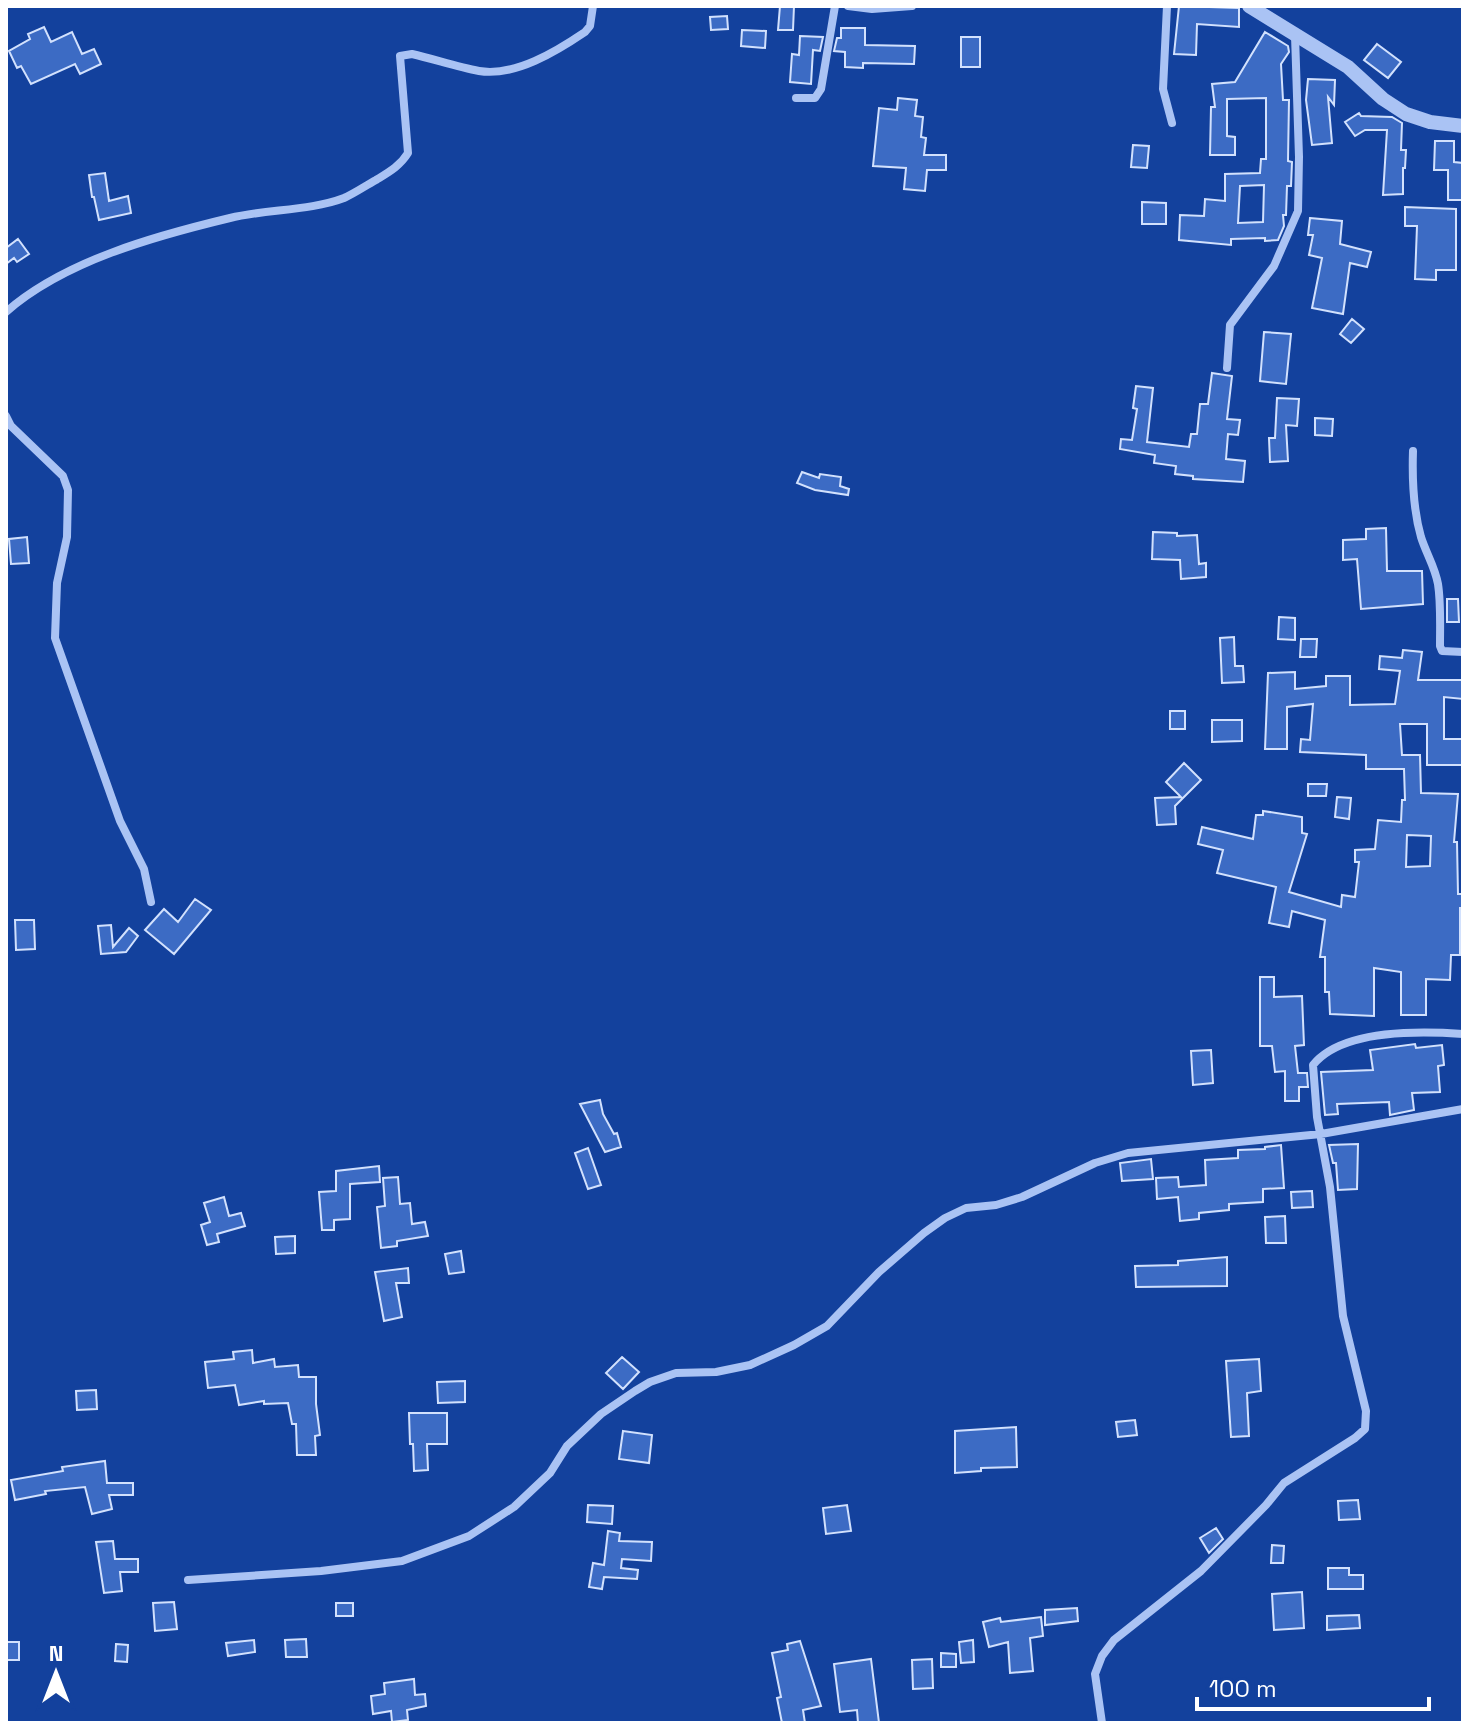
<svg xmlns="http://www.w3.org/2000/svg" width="1469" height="1729" viewBox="0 0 1469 1729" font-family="'Space Grotesk',sans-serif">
<rect width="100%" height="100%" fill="#13419d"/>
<path fill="#3c6bc4" stroke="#d2e1fd" stroke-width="2" fill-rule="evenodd" d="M780,6H794L793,30H778Z
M1179,6L1239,8V27L1197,24L1196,55L1174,54Z
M727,16L728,29L711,30L710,17Z
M44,27L51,42L72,32L82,54L94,49L101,64L80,74L75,64L31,84L21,66L17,68L9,51L30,39L28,34Z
M841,28H865V45L915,46L914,64L863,63V68L845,67V52L834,51L837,38H841Z
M742,30L766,31L765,48L741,46Z
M1265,32L1288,46L1289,52L1281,64L1283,100H1289L1288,161L1292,162L1291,186H1287L1286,215H1283L1284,226L1278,240L1265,241V238L1231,239V245L1179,240L1180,215L1204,216L1205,199L1225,201V174L1260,173L1261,159H1266V98L1227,99V136L1235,137V155H1210L1211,107H1215L1212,84L1235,82ZM1264,185L1263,222L1238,223L1240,186Z
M800,36L823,37L820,51L813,50L811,84L790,82L792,54L799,55Z
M961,37H980V67H961Z
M1377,44L1401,62L1388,78L1364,60Z
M1308,79L1335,80L1334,105L1328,97L1332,143L1312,145L1306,100Z
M898,98L917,100L915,116L923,117L921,137L926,138L924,155H946V170H927L925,191L904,189L906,168L873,166L879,108L897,110Z
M1359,113L1361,116L1392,117L1402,123L1401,150H1406L1405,168H1403V194L1383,195L1387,130H1365L1355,136L1345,122Z
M1435,141H1454V162L1463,163V200H1448V170H1434Z
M1133,145L1149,146L1147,168L1131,167Z
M105,173L109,201L128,196L131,213L99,220L94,197H92L89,175Z
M1142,202L1166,203V224H1142Z
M1405,207L1456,209V270H1436V280L1415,279L1417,226H1405Z
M1310,218L1342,221L1340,244L1371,252L1367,267L1350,263L1343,314L1312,308L1322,258L1309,255L1313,235H1308Z
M18,239L29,254L17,262L14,258L6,264V248Z
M1352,319L1364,329L1351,343L1340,334Z
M1264,332L1291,334L1286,384L1260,381Z
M1212,373L1232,376L1227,419L1240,420L1238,435L1228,434L1226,459L1245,461L1243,482L1193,479V476L1175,474L1176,466L1154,463L1155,455L1120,449L1121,439L1132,440L1137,409L1133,408L1136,386L1153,388L1147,442L1189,447L1191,434H1197L1200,404H1208Z
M1277,398L1299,399L1297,426L1286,425L1288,461L1270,462L1269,438H1275Z
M1315,418L1333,419L1332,436L1315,435Z
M802,472L819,478L820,474L841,477L840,486L849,489L848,495L815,490L797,483Z
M1386,528L1387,571H1422L1423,604L1361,609L1357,559L1343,560V540L1366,539V529Z
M1153,532L1177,533V536L1197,535L1199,564L1206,563V577L1181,579L1180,560L1152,559Z
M27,537L29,563L11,564L9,539Z
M1447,599H1458L1459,622H1447Z
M1279,617L1295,618V640L1278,639Z
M1234,637L1235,666H1243L1244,682L1222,683L1220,638Z
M1301,639H1317L1316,657H1300Z
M1403,650L1422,652L1418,680H1463V699L1444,697V739H1463V765H1427V724H1400L1402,755H1420L1421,793L1458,794L1454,842H1457L1458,894H1463V908H1460V955H1451L1450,980L1426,979V1015H1401V972L1374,968V1016L1330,1014L1329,992H1325V957H1320L1325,920L1292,911L1289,927L1269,923L1276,887L1217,873L1223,850L1198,844L1202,827L1253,839L1256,815H1263V811L1302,817V833L1307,834L1289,892L1341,907L1342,895L1355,897L1359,862H1355V850L1375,849L1378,820L1401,822L1402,800H1405L1404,769H1366V755L1300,752L1301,739L1310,740L1313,704L1287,707V749H1265L1268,673L1295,672V689L1326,686V676H1350V705L1395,704L1400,671L1379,669L1380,656L1402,658ZM1407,835L1431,836L1430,866L1406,867Z
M1170,711H1185V729H1170Z
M1212,720H1242V741L1212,742Z
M1184,763L1201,780L1175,806L1176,824L1157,825L1155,798L1181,797L1166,782Z
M1308,784H1327L1326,796H1308Z
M1337,797L1351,798L1349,819L1335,817Z
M195,899L211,910L174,954L145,930L164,909L178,922Z
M15,920H34L35,949L16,950Z
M111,925L113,947L129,928L138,936L126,952L101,954L98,926Z
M1260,977H1274V997L1302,996L1304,1045L1295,1046L1298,1073H1307L1308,1087H1299V1101H1285V1071L1275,1072L1272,1046H1260Z
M1415,1044L1416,1048L1442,1045L1444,1065L1438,1066L1440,1092L1412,1093L1414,1110L1390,1115L1389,1102L1337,1104L1338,1114L1325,1115L1321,1072L1373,1070L1370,1050Z
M1211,1050L1213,1083L1193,1085L1191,1051Z
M600,1100L603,1114L614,1134L617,1133L621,1147L605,1152L580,1104Z
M1358,1144L1357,1189L1338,1190L1336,1163H1333L1329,1145Z
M1281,1145L1284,1188L1263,1189V1202L1229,1204V1210L1199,1213V1219L1180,1221L1178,1197L1157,1199L1156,1178L1178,1177L1179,1187L1206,1185L1205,1160L1238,1158V1150L1265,1149V1147Z
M588,1148L601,1185L588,1189L575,1153Z
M1151,1159L1153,1179L1122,1181L1120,1163Z
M379,1166L380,1182L350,1184V1219L334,1220V1230H322L319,1192L336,1191V1171Z
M398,1177L400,1204L410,1203L412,1224L425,1222L428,1236L397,1241V1246L381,1248L377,1207L385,1206L383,1178Z
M1312,1191L1313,1207L1292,1208L1291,1192Z
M224,1197L229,1216L241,1213L245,1226L217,1234L219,1242L207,1245L201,1225L210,1222L204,1203Z
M1285,1216L1286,1243H1266L1265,1217Z
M295,1236V1253L276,1254L275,1237Z
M461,1251L464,1272L449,1274L445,1254Z
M1227,1257V1286L1136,1287L1135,1266L1178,1265V1261Z
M408,1268L409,1283H396L402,1317L384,1321L375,1272Z
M252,1350L253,1363L274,1359L275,1367L298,1365L299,1377H316V1404L320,1435L315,1436L316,1455H297L296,1424H292L288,1403L264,1404V1401L239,1405L235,1385L208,1388L205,1362L234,1359L233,1352Z
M622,1357L639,1372L623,1389L606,1373Z
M1259,1359L1261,1391L1247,1393L1249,1436L1231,1437L1226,1361Z
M465,1381V1402L438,1403L437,1382Z
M96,1390L97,1409L77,1410L76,1391Z
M409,1413H447V1444H427L428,1470L414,1471L413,1444H410Z
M1135,1420L1137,1435L1118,1437L1116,1422Z
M1016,1427L1017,1467L981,1468V1471L955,1473V1431Z
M623,1431L652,1435L649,1463L619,1459Z
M105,1461L107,1483H133V1495H109L112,1509L92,1514L85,1487L45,1491L46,1494L15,1500L11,1480L63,1471L62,1467Z
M1358,1500L1360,1519L1339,1520L1338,1501Z
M588,1505L613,1506L612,1524L587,1522Z
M847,1505L851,1531L826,1534L823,1508Z
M1216,1528L1223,1539L1209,1553L1200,1538Z
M608,1531L620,1533L619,1541L652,1542L651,1561L622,1559L621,1568L638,1570L637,1579L604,1577L602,1589L589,1587L593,1563L604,1565Z
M113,1541L115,1559H138V1572H120L122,1591L104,1593L96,1542Z
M1272,1545L1284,1546L1283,1563H1271Z
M1328,1568H1349V1575H1363V1589H1328Z
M1302,1592L1304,1628L1274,1630L1272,1594Z
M174,1602L177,1629L155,1631L153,1603Z
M336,1603H353V1616H336Z
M1077,1608L1078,1621L1045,1625V1610Z
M1359,1615L1360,1628L1327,1630V1616Z
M1041,1617L1043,1636L1030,1638L1033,1671L1010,1673L1008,1642L989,1647L983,1622L1000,1618L1001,1622Z
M306,1639L307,1657H286L285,1640Z
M254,1640L255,1652L228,1656L226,1643Z
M973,1640L974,1662L961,1663L959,1642Z
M800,1641L821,1706L803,1710L805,1723H782L777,1698L781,1697L772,1653L788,1650L787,1644Z
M6,1642H19V1660H6Z
M116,1644L128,1645L127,1662L115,1661Z
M941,1653L956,1654V1667H941Z
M871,1659L879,1723H858L857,1710L840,1712L834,1664Z
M932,1659L933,1688L913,1689L912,1660Z
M414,1679L415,1695L425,1694L426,1706L407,1710L408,1720L392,1722L391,1711L373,1714L371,1696L385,1694L384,1683Z"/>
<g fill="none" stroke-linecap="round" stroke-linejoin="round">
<path stroke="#aac3f4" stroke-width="8" d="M848,6L872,9L912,6
M1167,6L1163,89L1172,123
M796,98H815L821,89L835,6
M6,312C64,261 155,236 230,218C266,209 310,211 344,198C355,193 365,186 376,180C389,172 400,166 408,153L400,56L412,54C434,59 457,67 479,71C515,77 557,51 585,32L590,26L593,6
M1227,368L1230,325L1274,266L1298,211L1299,157L1295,35
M6,416L11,426L63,476L68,490L67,537L57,583L55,638L120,821L144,869L151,902
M1413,451C1412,481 1413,509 1421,537C1426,553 1435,567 1438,584C1441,603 1440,625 1440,646L1442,651L1463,652
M188,1580L321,1571L402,1561L469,1536L514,1507L550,1473L567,1446L601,1414L635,1391L650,1382L676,1373L716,1372L750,1365L794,1345L827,1326L879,1272L924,1233L945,1218L966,1208L996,1205L1022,1197L1095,1163L1128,1153L1321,1134L1463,1109
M1102,1723L1095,1674L1102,1656L1114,1640L1201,1571L1266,1505L1284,1483L1355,1438L1365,1429L1366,1411L1343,1316L1330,1187L1317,1117L1313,1065C1342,1029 1421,1031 1463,1034"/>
<path stroke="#aac3f4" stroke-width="14" d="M1249,6L1348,67L1383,99L1406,114L1430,122L1463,126"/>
</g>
<rect width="1469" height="1729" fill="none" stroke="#ffffff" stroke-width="16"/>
<g transform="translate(56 1673)" stroke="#13419d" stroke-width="6" paint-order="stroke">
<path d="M0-6L14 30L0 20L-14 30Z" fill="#ffffff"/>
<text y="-12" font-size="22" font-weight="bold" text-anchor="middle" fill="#ffffff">N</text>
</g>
<path d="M1197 1697v12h232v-12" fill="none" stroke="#ffffff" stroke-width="4"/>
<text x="1209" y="1697" font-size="24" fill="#ffffff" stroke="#13419d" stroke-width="6" paint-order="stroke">100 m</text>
</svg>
